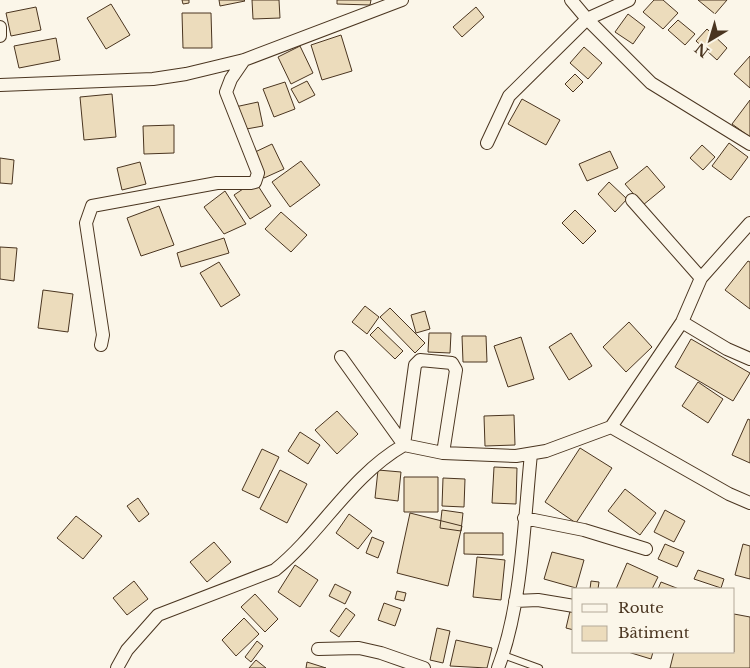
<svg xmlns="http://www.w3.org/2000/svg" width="750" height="668" viewBox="0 0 750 668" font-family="'Libre Baskerville',serif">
<rect width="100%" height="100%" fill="#fbf6e9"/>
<path fill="#ecdcbc" stroke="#4a3520" d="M182,0H189V3L183,4Z
M219,0H244L245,1L220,6Z
M252,0H279L280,18L253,19Z
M337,0H371L370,5L337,4Z
M654,0H663L678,13L663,29L643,12Z
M698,0H727L715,14Z
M111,4L130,35L106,49L87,18Z
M36,7L41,30L11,36L6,13Z
M476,7L484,17L462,37L453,27Z
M182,13H211L212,48H183Z
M628,14L645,27L633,44L615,32Z
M678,20L695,34L685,45L668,30Z
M707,29L727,48L717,60L696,41Z
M341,35L352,71L322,80L311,45Z
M56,38L60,60L19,68L14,46Z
M300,46L313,73L291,84L278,57Z
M584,47L602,63L588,79L570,63Z
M750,56V88L734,74Z
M575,74L583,82L573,92L565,84Z
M307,81L315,95L299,103L291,89Z
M285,82L295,109L274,117L263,89Z
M112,94L116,137L84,140L80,97Z
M522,99L560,120L546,145L508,124Z
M750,100V137L732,124Z
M258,102L263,126L241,130L235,107Z
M174,125V153L144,154L143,126Z
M729,143L748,157L731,180L712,166Z
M272,144L284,169L264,178L253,153Z
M702,145L715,157L703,170L690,158Z
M610,151L618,168L587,181L579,164Z
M0,158L14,160L12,184L0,183Z
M301,161L320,185L290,207L272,182Z
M140,162L146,184L122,190L117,168Z
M647,166L665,187L643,205L625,184Z
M255,181L271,206L250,219L234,195Z
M609,182L627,199L615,212L598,194Z
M225,191L246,224L224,234L204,207Z
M159,206L174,245L141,256L127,218Z
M575,210L596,231L583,244L562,223Z
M281,212L307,235L291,252L265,229Z
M224,238L229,253L181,267L177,253Z
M0,247L17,248L14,281L0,279Z
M748,261L750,262V309L725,290Z
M219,262L240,295L221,307L200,273Z
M43,290L73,294L68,332L38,328Z
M365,306L379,317L367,334L352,322Z
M390,308L425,343L415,353L380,317Z
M425,311L430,329L416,333L411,315Z
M629,322L652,347L626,372L603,347Z
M378,327L403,351L395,359L370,335Z
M429,333H451L450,353L428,352Z
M571,333L592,366L569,380L549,347Z
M462,336H486L487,362H463Z
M521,337L534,379L508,387L494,346Z
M691,339L750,373L733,401L675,367Z
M698,382L723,399L708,423L682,406Z
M337,411L358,434L337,454L315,430Z
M514,415L515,445L485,446L484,416Z
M748,419L750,420V463L732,455Z
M300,432L320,445L308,464L288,451Z
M580,448L612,468L576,523L545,502Z
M262,449L279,457L259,498L242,490Z
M494,467L517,468L516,504L492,503Z
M280,470L307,484L287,523L260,509Z
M378,470L401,472L398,501L375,498Z
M404,477H438V512H404Z
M443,478L465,479L464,507L442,506Z
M625,489L656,513L640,535L608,511Z
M138,498L149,514L139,522L127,506Z
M442,510L463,513L461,531L440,528Z
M665,510L685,521L674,542L654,532Z
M410,513L462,526L448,586L397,573Z
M349,514L372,531L358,549L336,533Z
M76,516L102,536L83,559L57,538Z
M464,533H503V555L464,554Z
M372,537L384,542L378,558L366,553Z
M214,542L231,562L207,582L190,562Z
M665,544L684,552L677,567L658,559Z
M743,544L750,546V579L735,575Z
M552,552L584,560L576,588L544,579Z
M477,557L505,560L501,600L473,597Z
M627,563L658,577L652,589H616Z
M295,565L318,580L300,607L278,592Z
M698,570L724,579L721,588L694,579Z
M134,581L148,599L127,615L113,598Z
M591,581L599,582L598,589H590Z
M661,582L679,589H658Z
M335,584L351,592L345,604L329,596Z
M397,591L406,593L404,601L395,599Z
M255,594L278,619L265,632L241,607Z
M384,603L401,609L395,626L378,620Z
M346,608L355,615L339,637L330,631Z
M570,611L574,612V630L566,628Z
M734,614L750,617V668H670L674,652H734Z
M244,618L259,634L236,656L222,640Z
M437,628L450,631L443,663L430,660Z
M456,640L492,648L487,668L450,666Z
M257,641L263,646L251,662L245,657Z
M628,652H653L651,659Z
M256,660L266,668H249Z
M307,662L326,668H306Z"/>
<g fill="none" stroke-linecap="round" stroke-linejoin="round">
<g stroke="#4a3520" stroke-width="8">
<path id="service" d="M503,655L539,668"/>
</g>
<g stroke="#4a3520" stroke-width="14">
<path id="minor" d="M571,0L587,19L629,0
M0,27V36
M0,85L153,79L186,74L244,60L402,0
M487,143L509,96L587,19L651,83L750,144
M632,200L701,278
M682,322L727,349L750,359
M101,345L103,335L86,223L92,206L217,183H251L255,182L258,173L226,92L231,79L244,60
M341,357L404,445L443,453L516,456L546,451L611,427L682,322L701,278L750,223
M611,427L729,494L750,503
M524,518L584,530L646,549
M515,601L538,600L574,606
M318,649L359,648L381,653L424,668
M117,668L127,650L158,615L275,570C322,532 349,477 404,445L415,365L420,360L452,363L456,370L443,453
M498,668C522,606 524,521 531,454"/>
</g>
<use href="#service" stroke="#fbf6e9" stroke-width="6"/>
<use href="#minor" stroke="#fbf6e9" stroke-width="12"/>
</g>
<rect x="572" y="588" width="162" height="65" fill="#fbf6e9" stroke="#b4a999"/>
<rect x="582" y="604" width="25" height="8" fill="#fbf6e9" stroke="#b4a999"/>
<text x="618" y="613" font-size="15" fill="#4a3520">Route</text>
<rect x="582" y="626" width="25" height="15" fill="#ecdcbc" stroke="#b4a999"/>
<text x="618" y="638" font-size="15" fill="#4a3520">Bâtiment</text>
<g transform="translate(710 40) rotate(218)" stroke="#fbf6e9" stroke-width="4" paint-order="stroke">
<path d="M0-4L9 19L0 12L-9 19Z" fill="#4a3520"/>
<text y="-8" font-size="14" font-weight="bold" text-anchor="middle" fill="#4a3520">N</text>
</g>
</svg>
